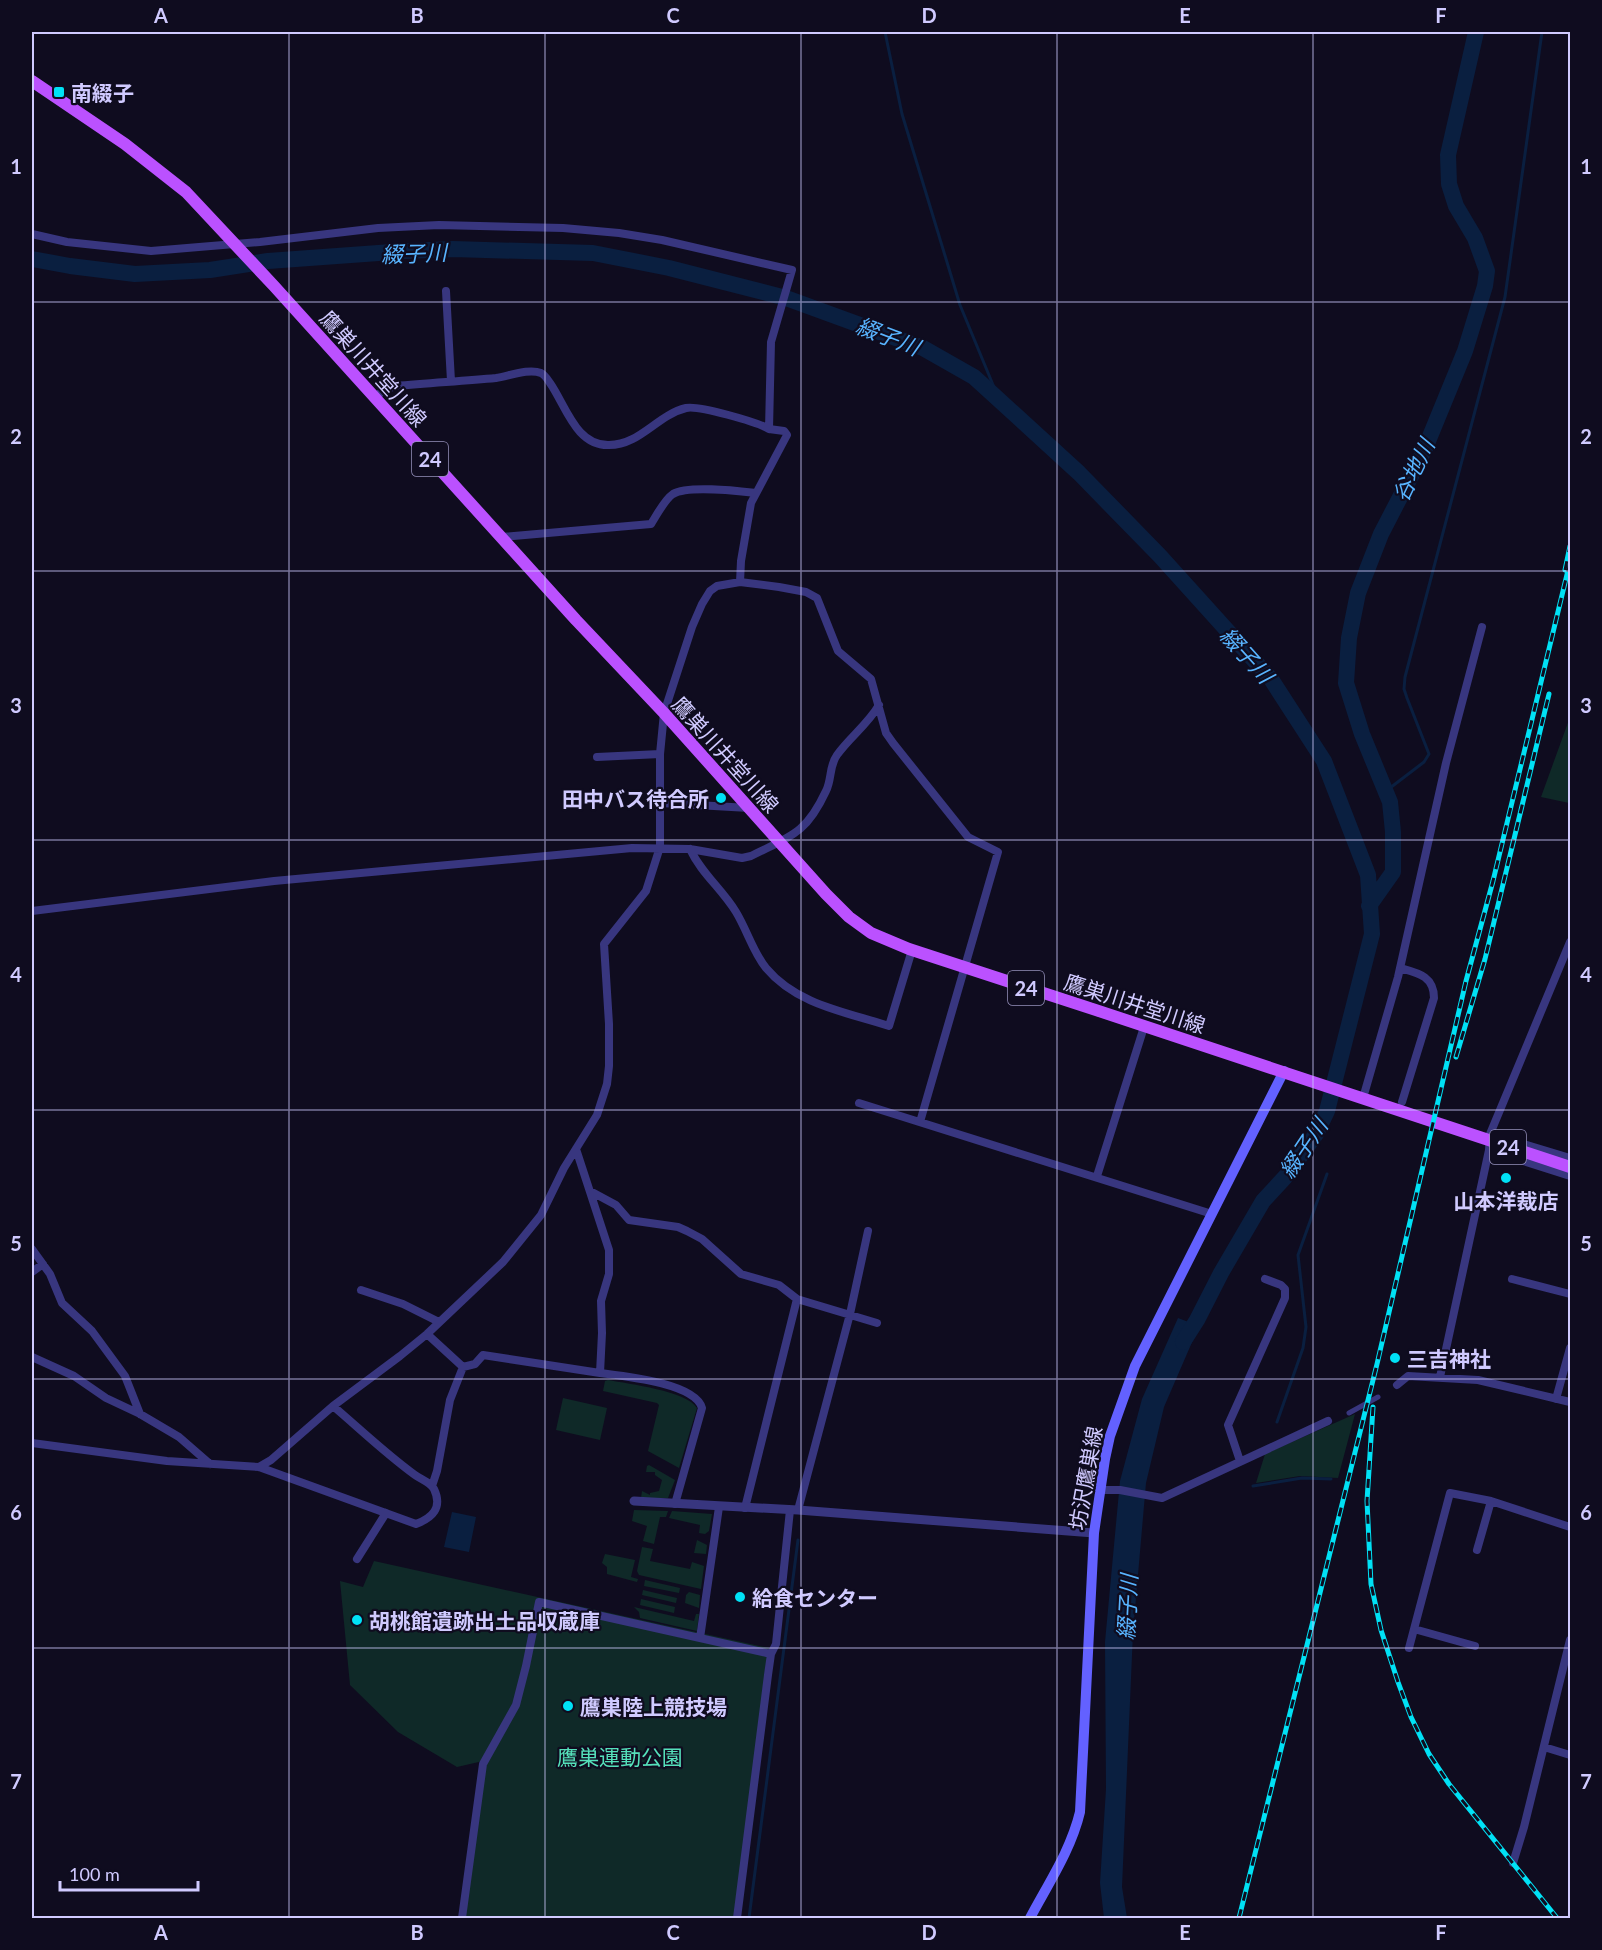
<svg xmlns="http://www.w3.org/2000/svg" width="1602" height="1950" viewBox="0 0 1602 1950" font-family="Lato,'Noto Sans JP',sans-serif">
<rect width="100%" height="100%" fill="#0f0c1f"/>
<path fill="#0f2928" d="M1570,717V797L1569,803L1541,797Z
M608,1380C629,1384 687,1391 697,1408L679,1468L648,1451L659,1405L657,1403L603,1391L605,1381Z
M563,1398L607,1408L600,1440L556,1430Z
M1355,1414L1338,1478L1300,1476L1256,1483L1265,1454Z
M649,1465L675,1480L668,1498H641L642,1491L650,1495V1493L659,1491L662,1480L655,1475V1472H646L647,1466Z
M634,1510L668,1511L666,1517H660L654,1544L643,1541L647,1526L632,1521Z
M672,1511L712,1514L709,1531L705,1534L699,1533L700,1525L669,1518Z
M697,1540L707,1545L706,1554L694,1553Z
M642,1547L653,1549L650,1561L690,1569L692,1562L704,1566L701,1589L639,1575L637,1571Z
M605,1554L635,1560L631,1577L638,1579L637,1582L607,1574V1567L602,1563Z
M374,1561L769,1648L771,1654L737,1918H462L483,1761L457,1767L398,1732L350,1685L340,1581L363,1587Z
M645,1580L680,1588L679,1593L644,1586Z
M643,1590L677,1598L676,1603L642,1595Z
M689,1592L700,1595L699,1608L685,1603L686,1595Z
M641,1599L675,1607L674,1613L640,1605Z
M634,1607L694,1621L696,1614H699L697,1631L640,1618L639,1612Z"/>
<path fill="#0a1f40" d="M1178,1318L1199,1326L1164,1407L1146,1483L1133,1632L1122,1887L1127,1918H1104L1100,1883L1106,1789L1105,1642L1120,1481L1142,1399Z
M452,1512L476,1517L469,1552L444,1547Z"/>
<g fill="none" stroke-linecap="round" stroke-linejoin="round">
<path stroke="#0a1f40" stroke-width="3" d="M885,32L902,114L960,305L998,397
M1386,791L1424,762L1429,754L1407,698L1404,689L1405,677L1505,297L1542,32
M1277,1422L1303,1348L1306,1327L1298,1255L1327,1174
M1253,1486L1302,1478L1331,1479
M749,1918L798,1540"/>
<path stroke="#0a1f40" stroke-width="16" d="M32,259L70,266L135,274L210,270L268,261L406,251L453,249L593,253L669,268L786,298L923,348L974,377L1079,473L1160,556L1271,679L1324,761L1368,875L1372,934L1327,1111L1316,1134L1287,1175L1263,1201L1221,1273L1197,1320L1183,1342
M1369,906L1393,872V832L1390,802L1362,734L1346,683L1349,638L1358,593L1381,534L1424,451L1465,351L1485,286L1487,271L1475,238L1456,206L1449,184L1448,155L1476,32"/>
<path stroke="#38367f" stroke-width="5" d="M1349,1413L1378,1397"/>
<path stroke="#38367f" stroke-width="8" d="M32,234L67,242L151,251L260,242L378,228L439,225L563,228L619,233L662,240L792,270L771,342L769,429L784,431L787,435L751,503L741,561L740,582
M446,291L451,381
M374,397L387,389L396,386C429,383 463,381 496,378C509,376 529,368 541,373C545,375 548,380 550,383C566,406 576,446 609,445C640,445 657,415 686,408C698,405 757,422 769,429
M501,537L651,524C657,515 664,500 673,494C688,485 738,491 756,493
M597,757L660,754
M661,803L749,808
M690,849C701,873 722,889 736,912C747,930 753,952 766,968C797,1005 846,1012 889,1026L912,950
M32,911L274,881L632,848L690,849L742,858L751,856C791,836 806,834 826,791C832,779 829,766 837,755C850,737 868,724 879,705
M1400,968C1418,973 1434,976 1434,998L1402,1102
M1363,1098L1398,977L1446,763L1482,627
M859,1103L1212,1214
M1490,1134L1570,1158
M576,1149L609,1250V1274L601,1301L602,1333L600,1373C623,1376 695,1383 702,1408L675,1504
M1489,1150L1570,1176
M1097,1176L1144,1027
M590,1191L616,1205L629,1220L678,1227L687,1231L702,1239L741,1274L779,1285L797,1299
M32,1249L50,1274L62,1303L92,1331L125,1376L140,1414
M32,1272L43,1264
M1512,1279L1570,1294
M361,1290L403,1304L439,1322
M427,1334L463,1367L450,1400L437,1471L432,1486
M32,1357L74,1376L106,1398L140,1414L179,1437L210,1464
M463,1367L475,1364L483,1355L600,1373
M1440,1377L1489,1150L1490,1134L1570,942
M1397,1385L1408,1376L1478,1380L1570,1402
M1556,1399L1570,1348
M32,1443L167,1461L259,1467L416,1524C432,1518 443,1508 434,1489C430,1482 422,1480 415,1475C386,1454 360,1429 333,1406
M1240,1461L1228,1425L1285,1298V1289L1281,1285L1265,1279
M259,1467L271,1460L333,1406L400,1356L427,1334L503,1262L541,1215L564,1168L597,1115L607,1084L609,1066V1024L604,944L646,891L660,847V754L664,713L692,627L702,604L710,591L717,586L740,582L779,587L806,592L817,598L838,651L871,679L886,733L893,743L968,837L998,852L920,1122
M1101,1490H1120L1162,1498L1328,1421
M745,1508L797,1299L877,1323
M798,1510L850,1314L868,1231
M1477,1550L1491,1501
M357,1559L386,1513
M1414,1629L1475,1646
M700,1638L719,1507
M1409,1648L1450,1493L1491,1501L1570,1527
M1544,1747L1570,1755
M1513,1863L1524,1827L1570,1640
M462,1918L483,1764L516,1705L526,1666L539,1602L771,1654
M737,1918L768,1675L771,1654L776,1644L790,1510"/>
<path stroke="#38367f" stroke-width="9" d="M634,1501L798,1510L1094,1533"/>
<path stroke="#6361ff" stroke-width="10" d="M1030,1918C1048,1884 1071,1850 1080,1812L1094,1533L1105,1459L1110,1436L1135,1366L1284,1071"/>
<path stroke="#bb51ff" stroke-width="12" d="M32,81L125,144L186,192L274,286L576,620L664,713L826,894L849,917L871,933L909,949C1130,1020 1350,1096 1570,1167"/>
<g stroke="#00e1f5" stroke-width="5">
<path id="rail" d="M1565,570L1570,546
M1456,1057L1485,959L1549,694
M1373,1407L1367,1501L1371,1584L1381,1630L1398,1682L1411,1717L1429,1754L1449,1784L1557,1918
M1239,1918L1377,1364L1466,981L1493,881L1570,562"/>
</g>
<use href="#rail" stroke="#0f0c1f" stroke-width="3" stroke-dasharray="9" stroke-linecap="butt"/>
</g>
<path fill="none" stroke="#d0caff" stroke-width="1.5" stroke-opacity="0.55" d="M289,32V1918M545,32V1918M801,32V1918M1057,32V1918M1313,32V1918M32,302H1570M32,571H1570M32,840H1570M32,1110H1570M32,1379H1570M32,1648H1570"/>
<g fill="#00e1f5" stroke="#0f0c1f" stroke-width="2">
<rect x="53" y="86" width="12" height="12" rx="3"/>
<circle cx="721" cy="798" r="6"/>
<circle cx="1506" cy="1178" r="6"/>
<circle cx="1395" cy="1358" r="6"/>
<circle cx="740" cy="1597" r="6"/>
<circle cx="357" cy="1620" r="6"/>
<circle cx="568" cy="1706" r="6"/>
</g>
<g text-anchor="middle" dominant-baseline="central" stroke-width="4.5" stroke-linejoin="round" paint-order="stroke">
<g fill="#0f0c1f" stroke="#9691bc" stroke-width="1.5">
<rect x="412" y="442" width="36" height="34" rx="4.5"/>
<rect x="1008" y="971" width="36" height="34" rx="4.5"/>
<rect x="1490" y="1130" width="36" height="34" rx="4.5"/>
</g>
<g font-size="20" font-weight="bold" fill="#d0caff">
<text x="430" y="459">24</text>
<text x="1026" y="988">24</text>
<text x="1508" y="1147">24</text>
</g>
<g font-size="21" font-weight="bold" fill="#d0caff" stroke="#0f0c1f" text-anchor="start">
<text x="71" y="92">南綴子</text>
<text x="709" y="798" text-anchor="end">田中バス待合所</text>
<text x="1506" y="1200" text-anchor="middle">山本洋裁店</text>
<text x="1407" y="1358">三吉神社</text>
<text x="752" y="1597">給食センター</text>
<text x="369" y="1620">胡桃館遺跡出土品収蔵庫</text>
<text x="580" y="1706">鷹巣陸上競技場</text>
</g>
<g font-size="21" fill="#d0caff" stroke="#0f0c1f">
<text transform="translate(374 368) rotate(48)">鷹巣川井堂川線</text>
<text transform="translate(726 754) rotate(48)">鷹巣川井堂川線</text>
<text transform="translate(1135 1003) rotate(18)">鷹巣川井堂川線</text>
<text transform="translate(1085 1478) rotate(-80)">坊沢鷹巣線</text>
</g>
<g font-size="21" fill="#55e0bb" stroke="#0f0c1f">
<text x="620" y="1756">鷹巣運動公園</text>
</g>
<g font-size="22" font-style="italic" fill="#58b4ff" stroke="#0f0c1f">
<text transform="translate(414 253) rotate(-2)">綴子川</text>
<text transform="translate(888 336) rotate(21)">綴子川</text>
<text transform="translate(1413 470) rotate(-64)">谷地川</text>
<text transform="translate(1247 655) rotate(48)">綴子川</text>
<text transform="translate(1303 1148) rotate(-56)">綴子川</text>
<text transform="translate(1127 1607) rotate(-87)">綴子川</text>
</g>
</g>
<rect width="1602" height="1950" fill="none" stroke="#0f0c1f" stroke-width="66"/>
<path d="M60 1881v9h138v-9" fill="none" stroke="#d0caff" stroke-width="3"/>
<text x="69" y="1881" font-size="18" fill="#d0caff" stroke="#0f0c1f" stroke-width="4.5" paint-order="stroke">100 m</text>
<rect x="33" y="33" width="1536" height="1884" fill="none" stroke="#d0caff" stroke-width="2"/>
<g font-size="20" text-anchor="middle" font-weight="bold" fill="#d0caff">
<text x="161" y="23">A</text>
<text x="417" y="23">B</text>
<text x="673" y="23">C</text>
<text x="929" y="23">D</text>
<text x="1185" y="23">E</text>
<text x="1441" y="23">F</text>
<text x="16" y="174">1</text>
<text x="1586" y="174">1</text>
<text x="16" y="444">2</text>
<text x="1586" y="444">2</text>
<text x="16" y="713">3</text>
<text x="1586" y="713">3</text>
<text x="16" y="982">4</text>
<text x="1586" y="982">4</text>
<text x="16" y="1251">5</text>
<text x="1586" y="1251">5</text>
<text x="16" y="1520">6</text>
<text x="1586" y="1520">6</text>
<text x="16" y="1789">7</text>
<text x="1586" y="1789">7</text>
<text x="161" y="1940">A</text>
<text x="417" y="1940">B</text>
<text x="673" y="1940">C</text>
<text x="929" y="1940">D</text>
<text x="1185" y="1940">E</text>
<text x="1441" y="1940">F</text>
</g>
</svg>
